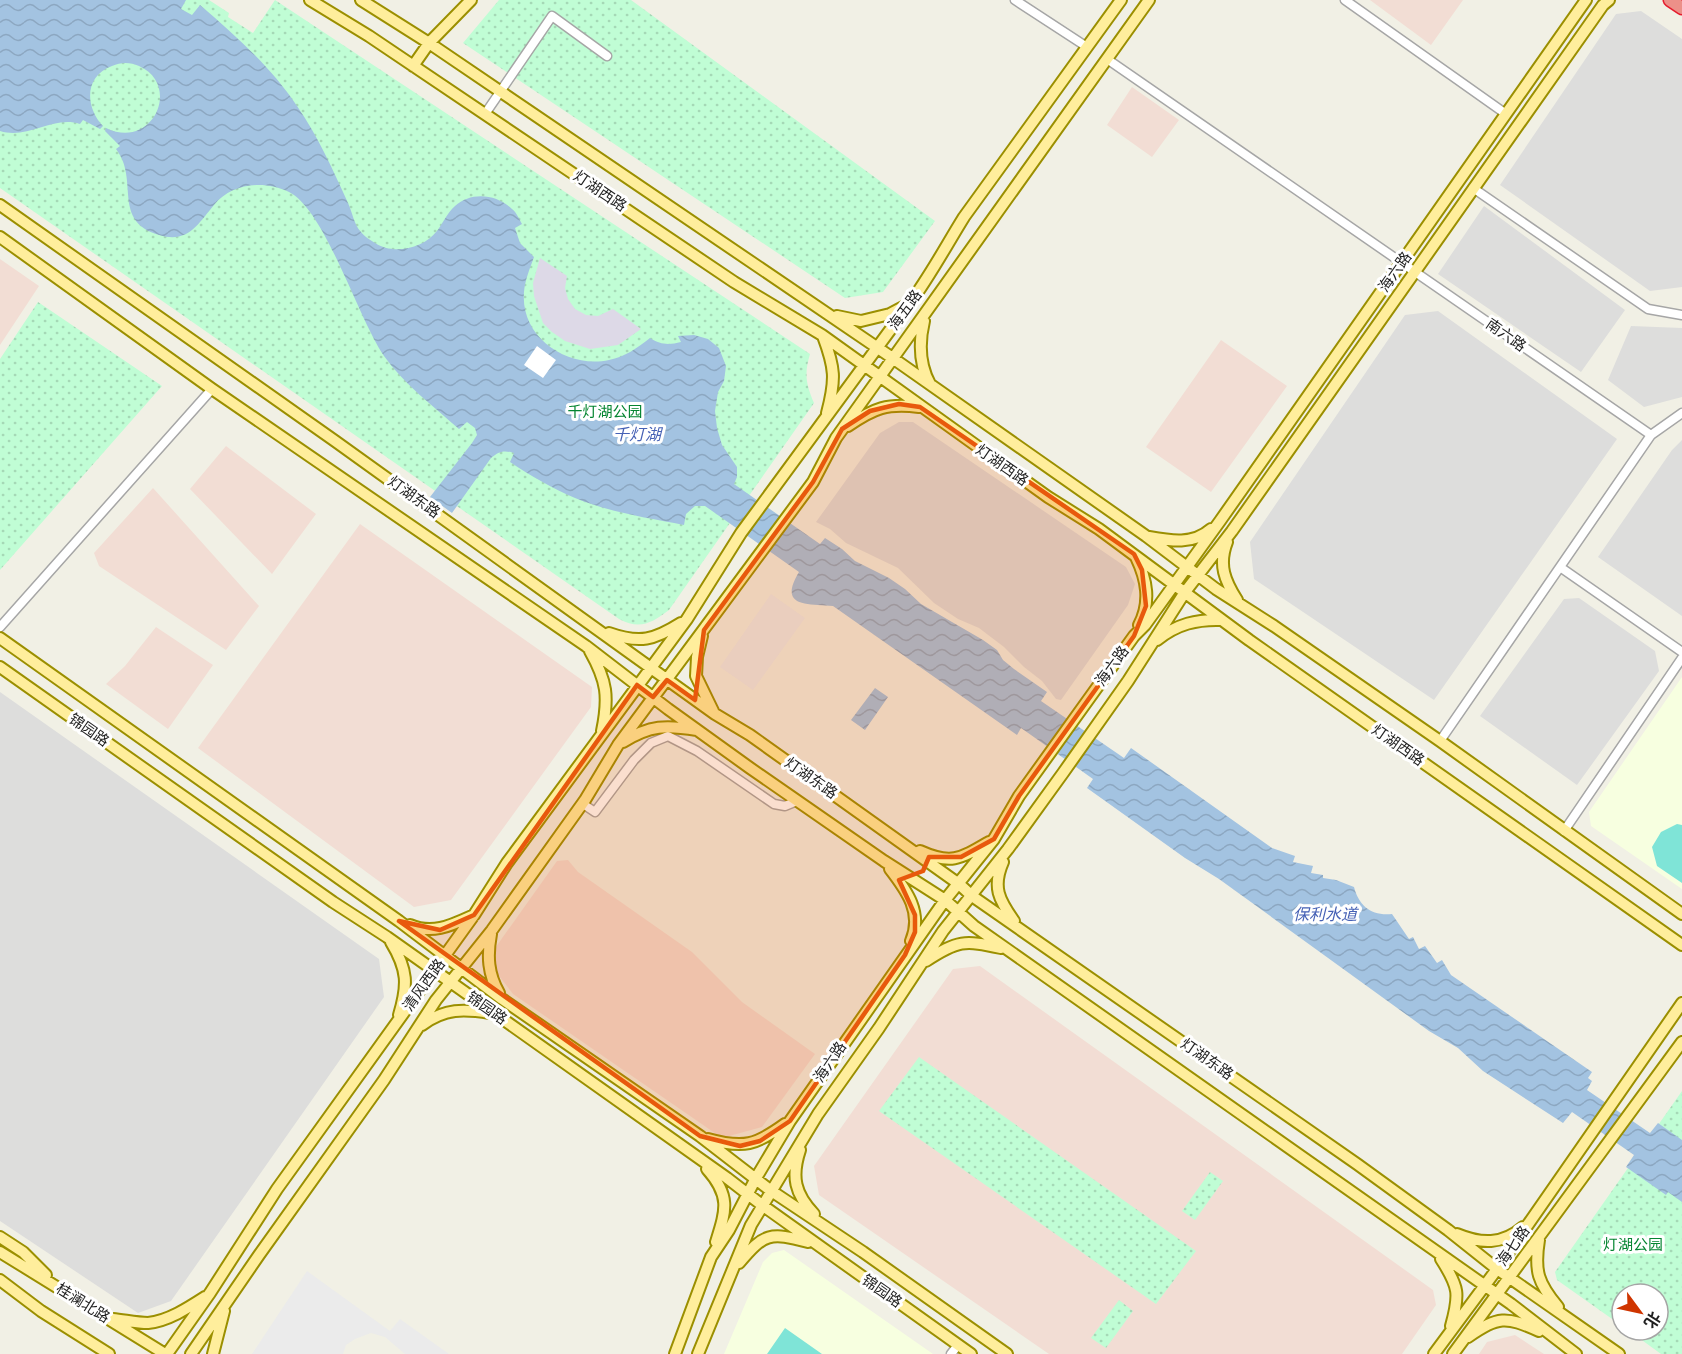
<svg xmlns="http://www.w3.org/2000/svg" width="1682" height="1354" viewBox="0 0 1682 1354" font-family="Figtree,'Noto Sans SC',sans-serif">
<defs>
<pattern id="park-dots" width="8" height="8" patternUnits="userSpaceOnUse" patternTransform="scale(1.5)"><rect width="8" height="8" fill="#c0fdd5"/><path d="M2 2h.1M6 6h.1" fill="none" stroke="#a5d8b6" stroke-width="1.8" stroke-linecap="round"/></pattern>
<pattern id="water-waves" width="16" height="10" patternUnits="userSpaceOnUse" patternTransform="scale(1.5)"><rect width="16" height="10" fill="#a3c3e1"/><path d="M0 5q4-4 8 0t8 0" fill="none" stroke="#8ca7c1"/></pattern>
</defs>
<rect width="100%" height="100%" fill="#f1f0e5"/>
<path fill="#dddddc" d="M1641,11L1682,39V287L1650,291L1500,185L1616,14Z
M1484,206L1625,310L1581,372L1438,274Z
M1438,311L1617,439L1434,700L1254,579L1250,542L1405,315Z
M1631,326L1682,328V397L1644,407L1608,380Z
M899,422H913L1126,567L1135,584L1128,605L1061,700L1056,699L1042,681L1024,667L1004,647L979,628L958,619L934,603L898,568L846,543L830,529L816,522L880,433Z
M1682,440V616L1598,557L1672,450Z
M1579,598L1655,651L1659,671L1577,785L1480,716L1564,599Z
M0,692L379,959L384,997L171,1301L138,1313L0,1221Z"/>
<path fill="#f2ddd4" d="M1370,0H1463L1431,45Z
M1132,87L1179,120L1152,157L1107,125Z
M0,259L39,286L0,345Z
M1221,340L1287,386L1211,492L1146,447Z
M226,446L316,514L272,574L190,489Z
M153,488L259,606L226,650L99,566L94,553Z
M360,524L592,687L591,707L451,900L414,907L198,748Z
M156,627L213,665L168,729L106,684L125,666Z
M568,860L578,872L692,952L742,1002L815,1054L762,1127L722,1138L513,994L496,972L493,951L557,861Z
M980,966L1433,1290L1436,1305L1402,1354H1049L819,1195L814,1166L953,969Z
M1515,1335L1544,1354H1479L1487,1342Z"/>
<path fill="#f7ffe0" d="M1682,677V889L1591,826L1589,812Z
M784,1250L933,1354H724L763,1262L772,1253Z"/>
<path fill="url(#park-dots)" d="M0,0H209L229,13L228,17L253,33L275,0L810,354C804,374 806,384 814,403L669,610C652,623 640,630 619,619L0,188Z
M499,0H631L935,221L883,292L845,298L463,43Z
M38,302L162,386L0,570V359Z
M919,1057L1196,1251L1156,1304L879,1111Z
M1682,1091V1354H1661L1628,1330H1658V1294H1622V1326L1557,1280L1555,1272Z
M1210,1172L1223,1181L1195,1220L1182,1211Z
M1119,1300L1133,1311L1106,1348L1091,1338Z"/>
<path fill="#7fe4d7" d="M1677,824L1682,825V883L1657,866L1652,847L1661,832Z
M785,1328L822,1354H767Z"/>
<path fill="#ebebeb" d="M771,594L805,618L753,690L720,667Z
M307,1271L390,1331L400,1319L449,1354H405L385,1337L371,1333L355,1339L346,1345L343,1354H252Z"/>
<path fill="#ddd9e7" d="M540,258L567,276L565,288L568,299L575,309L586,315L598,316L613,309L641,329L618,345L590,349L565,341L552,332L543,323L534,296L533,283Z"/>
<path fill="url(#water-waves)" d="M0,0H186L181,9L192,15L200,5C235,35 271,67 297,106C318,136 333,170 348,203C352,211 354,225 361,232C364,236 370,240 375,243C393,255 423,249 437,231C443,223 447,213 455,206C471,191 497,194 512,209C517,213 519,219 522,224L515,228L520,243L534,257C530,268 525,280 524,292C520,338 568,369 609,360C625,357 637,348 650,338C661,345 669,345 681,342L678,336L694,335L708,339L719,348L726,366L724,381L718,392L715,411L717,428L722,445L737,467V477L734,484L820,544L825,538L842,549L855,561L889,578L905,589L921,604L983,640L997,650L1003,660L1014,669L1047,692L1041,701L1124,758L1131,748L1272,848L1295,856L1293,862L1313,866L1311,873L1323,875V878L1336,880L1354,887C1359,906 1371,916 1392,914L1409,939L1413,937L1419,949L1425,946L1437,963L1442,960L1451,975L1592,1072L1588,1078L1592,1081L1587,1090L1650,1133L1658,1123L1682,1140V1202L1668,1192L1666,1195L1626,1167L1634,1155L1572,1112L1563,1123L1483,1071L1458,1048L1429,1031L1219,879L1185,858L1087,788L1093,779L1031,735L1021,728L1017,735L833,606C806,604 778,607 799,572L705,506H695L686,514L684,525C648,518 609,512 575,498C552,488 531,476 510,462L514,453C504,450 499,451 491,458L452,513L430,497L472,443L477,435L475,428L467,422L459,429C434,407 403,383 384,356C358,318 325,210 289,192C264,180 232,183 214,205C198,224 188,244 159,235C111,221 140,180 116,149L120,146L105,131L106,128C153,151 182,85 139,66C130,62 121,62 112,66C84,76 85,107 103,126L100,129L83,120L80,124C53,115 28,140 0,131Z
M875,688L888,697L865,730L851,720Z"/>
<path fill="#fff" d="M537,346L556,360L543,378L524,365Z"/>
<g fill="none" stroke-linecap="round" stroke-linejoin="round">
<g stroke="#a6a6a6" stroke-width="11">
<path id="minor" d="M1015,0L1087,47
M1345,0L1506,114
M1107,59L1651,435
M485,114L552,16L607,56
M1473,188L1648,309L1682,315
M1560,567L1682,652
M0,627L212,389
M1440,741L1651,435L1682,413
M583,804L595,812L634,760L651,743L668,736L697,751L774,804L785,806L797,801
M1564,831L1682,658
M951,1354L958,1345"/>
</g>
<g stroke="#9b8f00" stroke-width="14">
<path id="major" d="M310,0L369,36L734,282L822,335L1048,497L1099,529L1249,640L1682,945
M361,0L429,43L894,359L1146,536L1216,589L1274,626L1440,741L1682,914
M413,66L429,43L471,0
M0,205L335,441L715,714L750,735L959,884L972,896L1357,1164L1448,1230L1497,1269L1619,1354
M0,237L212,389L586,646L668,709L750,768L884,861L945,900L974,926L1511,1304L1576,1354
M837,316L861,321L890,314L907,305
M924,321C919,342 919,364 930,384
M823,336C835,368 836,379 827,413
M848,426C874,408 887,403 919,407
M1149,537C1171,541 1193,545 1211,529
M1227,542C1218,565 1225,581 1237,600
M1136,557C1147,580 1151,602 1139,625
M609,633C640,644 654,640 681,623
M702,636L697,657L696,676L713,711
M0,638L399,921L502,999L700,1136L770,1190L863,1252L1007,1354
M1157,640C1177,624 1197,619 1222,620
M590,651C607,681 609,697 602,731
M0,667L333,902L387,937L727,1178L762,1205L971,1354
M623,742C650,725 666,725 697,730
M920,851C951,865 960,859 989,842
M1003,862C992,887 999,900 1014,921
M890,869C907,891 923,913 911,941
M410,925C433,935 452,925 474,915
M491,934C487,956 488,974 499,993
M391,942C408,970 408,985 399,1015
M926,961C958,940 964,940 1001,948
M422,1025C445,1008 464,1009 490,1013
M708,1139C744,1149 756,1145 785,1124
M800,1150C791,1177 795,1194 814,1214
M707,1169C731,1196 726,1210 716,1242
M1457,1234C1481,1244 1502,1245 1523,1227
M0,1237L23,1252L46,1275
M1539,1240C1534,1271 1538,1283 1558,1307
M0,1252L165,1354
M1441,1259C1459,1287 1460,1294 1451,1326
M739,1263C764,1233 770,1232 808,1242
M0,1280L41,1311L109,1354
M113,1319C124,1320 137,1323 148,1323C168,1321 188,1308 205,1297
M1468,1337C1499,1316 1505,1316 1539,1331
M167,1354L210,1293L277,1189L474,915L507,863L687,619L741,533L910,303C930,276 946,246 964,217L1121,0
M191,1354L259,1255L384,1080L436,1000L492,930L585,800L618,745L813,482L836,438L1149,0
M213,1354L224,1311
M675,1354L711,1257L729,1230L756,1178L790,1121L945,900L994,839L1019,796L1134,636L1145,625L1220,521L1586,0
M698,1354L751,1225L818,1114L879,1028L943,931L1008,849L1063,773L1128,681L1185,592L1232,531L1603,5L1609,0
M1434,1354L1497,1269L1682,1003
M1453,1354L1682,1042"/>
</g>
<g stroke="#e51b2d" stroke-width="15">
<path id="highway" d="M1670,0L1682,8"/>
</g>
<use href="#minor" stroke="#fff" stroke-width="8"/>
<use href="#major" stroke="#ffee9c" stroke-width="10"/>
<use href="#highway" stroke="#ec9089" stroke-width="12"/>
</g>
<path fill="#e8590c" fill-opacity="0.2" stroke="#e8590c" stroke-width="4.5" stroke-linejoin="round" d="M899,404L920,407L1134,554L1142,570L1146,606L1134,636L1019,796L994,839L961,857H929L923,871L899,880L915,915V932L905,955L790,1121L760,1141L740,1146L700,1136L399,921L440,930L474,915L637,685L653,697L667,680L695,700L704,630L813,482L842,429L870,411Z"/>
<g text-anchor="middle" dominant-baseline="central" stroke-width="6" stroke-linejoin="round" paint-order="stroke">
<g font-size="15" fill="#1f1f1f" stroke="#fff">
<text transform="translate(600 191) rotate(34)">灯湖西路</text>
<text transform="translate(1395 272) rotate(-55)">海六路</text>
<text transform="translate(905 310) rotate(-54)">海五路</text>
<text transform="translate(1506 335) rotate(35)">南六路</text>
<text transform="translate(1002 465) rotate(35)">灯湖西路</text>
<text transform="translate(414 497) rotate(36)">灯湖东路</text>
<text transform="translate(1112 666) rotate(-54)">海六路</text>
<text transform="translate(89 730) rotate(35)">锦园路</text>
<text transform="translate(1398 745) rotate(35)">灯湖西路</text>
<text transform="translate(811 778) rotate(35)">灯湖东路</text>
<text transform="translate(424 985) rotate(-54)">清风西路</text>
<text transform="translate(487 1008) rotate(35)">锦园路</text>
<text transform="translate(1207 1059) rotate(35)">灯湖东路</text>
<text transform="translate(830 1062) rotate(-56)">海六路</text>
<text transform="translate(1513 1246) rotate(-55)">海七路</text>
<text transform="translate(882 1291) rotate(35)">锦园路</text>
<text transform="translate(83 1303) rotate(32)">桂澜北路</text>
</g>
<g font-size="15" fill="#058531" stroke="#fff">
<text x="605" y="412">千灯湖公园</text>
<text x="1633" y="1245">灯湖公园</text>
</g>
<g font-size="16" font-style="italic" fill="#4661b5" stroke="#fff">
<text x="637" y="434">千灯湖</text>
<text x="1325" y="914">保利水道</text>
</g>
</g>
<g transform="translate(1640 1312) rotate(123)"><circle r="28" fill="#ffffff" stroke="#a5a5a5" stroke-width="1.5"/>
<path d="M0-4.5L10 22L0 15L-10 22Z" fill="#cf3500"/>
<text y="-9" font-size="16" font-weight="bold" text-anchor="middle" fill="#1f1f1f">北</text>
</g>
</svg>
